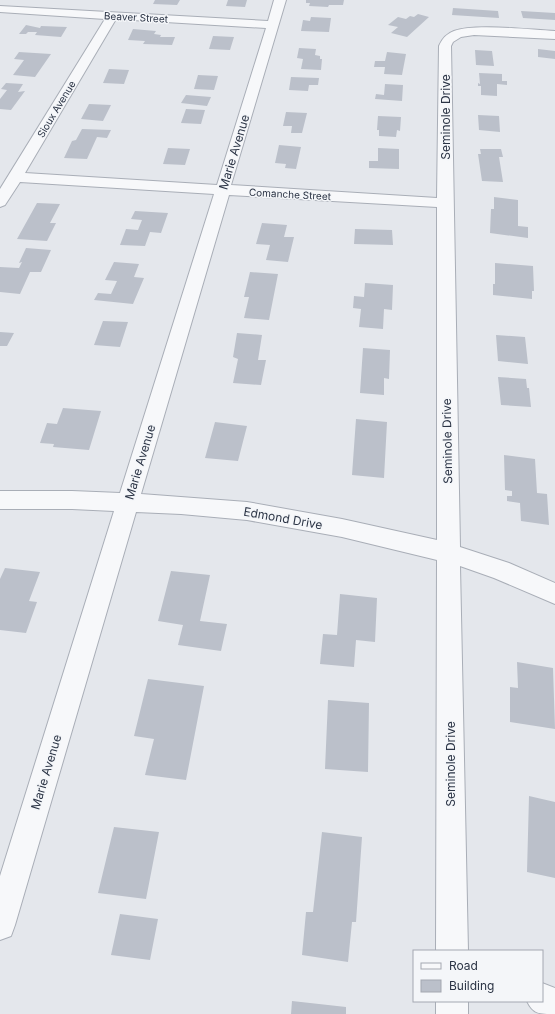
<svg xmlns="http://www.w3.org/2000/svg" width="555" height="1014" viewBox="0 0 555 1014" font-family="Inter,sans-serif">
<rect width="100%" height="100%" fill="#e4e7ec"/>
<path fill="#bbc0ca" d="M155,0H180L177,5L153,4Z
M228,0H247L245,7L226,6Z
M306,0H344L343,5H329L328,7L309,6L310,3H306Z
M453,8L498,11L499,18L452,15Z
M521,11L555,13V20L523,18Z
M418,14L429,17L407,37L391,33L398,27L388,25L398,17L406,19L410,16L414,17Z
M311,17L331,18L329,32L301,31L303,20L310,21Z
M26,25L40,28L41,26L67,27L61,37L35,35L37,32H28L26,34H19Z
M133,29L156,31L154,34L161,35L160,37H175L172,45L143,44L145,41L128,40Z
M213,36L234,37L230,50L209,49Z
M299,48L316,49L315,55L320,56V59H322L321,70L301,69L303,59L297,58Z
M538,49L555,51V59L538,57Z
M475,50L492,51L494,66L476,65Z
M19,52L51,54L35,77L13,75L24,60L14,59Z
M387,52L406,54L402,75L384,74L385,67H374L375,61H385Z
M109,69L129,70L124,84L103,83Z
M479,73L502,74V81H507V85L497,84V96L481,95V86H478V83L480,84Z
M198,75L218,76L214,90L194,89Z
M291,77L319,78L318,85H309L308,91L289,90Z
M6,83L23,84L18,92L25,91L11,110L0,109V99L7,90L1,89Z
M385,84L403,85L402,101L375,99L376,94L384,95Z
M186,95L211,97L207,106L181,103Z
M89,104L111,105L103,121L81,119Z
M186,109L205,110L201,124L181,123Z
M286,112L307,113L302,133H291L292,126H283Z
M478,115L499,116L500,132L479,130Z
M378,116L401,117L400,131L397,130L396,137L379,136V130H377Z
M82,129L111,130L107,138L97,137L87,159L64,158L72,141L76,140Z
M279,145L301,147L296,169L285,168L286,164L275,163Z
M168,148L190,149L185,165L163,164Z
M378,148L399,149V169L369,168V161H378Z
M480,149H501L503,157H499L503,182L482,181L478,154H481Z
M494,197L518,200V226L528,227V238L490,233L491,209H494Z
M37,203L60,204L50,223H56L47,241L17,239Z
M135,211L168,213L161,233L150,232L145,246L120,245L126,229L138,230L142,220L131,219Z
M262,223L287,225L284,237H294L288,262L266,260L270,245L256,244Z
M355,229L392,230L393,245L354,244Z
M26,248L51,250L41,272H30L20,294L0,292V267L19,268L22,262L19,263Z
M114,262L139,264L134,277L144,278L133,304L94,300L98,293L111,294L117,281L105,280Z
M495,263L533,266L534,291H532V299L493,295V284H495Z
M250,272L278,274L269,320L244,318L249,297H244Z
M365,283L393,285L392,310L384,309L383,329L359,327L361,309L353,308L354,296L364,297Z
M103,321L128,322L120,347L94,345Z
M0,332L14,333L7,346H0Z
M237,333L262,335L258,360H266L261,385L233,383L238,359L233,357Z
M496,335L525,337L528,364L498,361Z
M363,348L390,350L389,379L384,378V395L360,393Z
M498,377L526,379L527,388H529L531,407L501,405Z
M63,408L101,411L89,450L53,447L54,444L40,443L47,423L57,424Z
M356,419L387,422L384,478L352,475Z
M215,422L247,426L238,461L205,458Z
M504,455L535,459L537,493L547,494L549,525L521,521L520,503L507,501V496H512V491L505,490Z
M5,568L40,572L29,601L37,602L26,633L0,630V579Z
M171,571L210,575L200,621L227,624L221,651L178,645L183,625L158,621Z
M340,594L377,598L375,642L356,640L354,667L320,664L323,634L337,635Z
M517,662L553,668L555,729L510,722V687L518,688Z
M148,679L204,686L186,780L145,775L154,739L134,736Z
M328,700L369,703L368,772L325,769Z
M529,796L555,802V878L527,872Z
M114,827L159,832L146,899L98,893Z
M322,832L362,837L356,922H352L348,962L302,955L306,912H313Z
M120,914L158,919L150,960L111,955Z
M292,1001L346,1007V1014H291Z"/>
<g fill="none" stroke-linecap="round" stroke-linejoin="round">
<g stroke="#a9aeb7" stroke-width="2">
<path id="street" d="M274,0H286L231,185L437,198L439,46C442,39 446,34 454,31C475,23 530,30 555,31V39L474,35L461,37L453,42L451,46L460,547L509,563L555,583V604L494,578L460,566L468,951H436L437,560L342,537L247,520L181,514L136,512L15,925L11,936L0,940V876L114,511L72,509H0V491H72L120,493L214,194L20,182L5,205L0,207V189L105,19L0,12V6L268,21ZM116,19L266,28L217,185L25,173ZM229,195L437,207V540L342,519L247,502L141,494Z
M542,983L555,988V1014C539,1014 533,1014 527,1001H542Z
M436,1001H468V1014H436Z"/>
</g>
<use href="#street" fill="#f7f8fa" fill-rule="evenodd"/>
</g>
<g text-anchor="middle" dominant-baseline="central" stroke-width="3" stroke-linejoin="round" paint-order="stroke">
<g font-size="10" fill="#2b3445" stroke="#f4f6f9">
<text transform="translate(136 17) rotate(3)">Beaver Street</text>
<text transform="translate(56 109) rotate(-59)">Sioux Avenue</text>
<text transform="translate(290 194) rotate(3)">Comanche Street</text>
</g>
<g font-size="12" fill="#2b3445" stroke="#f4f6f9">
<text transform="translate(445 117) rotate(-90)">Seminole Drive</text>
<text transform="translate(234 152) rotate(-73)">Marie Avenue</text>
<text transform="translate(447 441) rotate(-91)">Seminole Drive</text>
<text transform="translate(140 462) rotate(-73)">Marie Avenue</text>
<text transform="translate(283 518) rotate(10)">Edmond Drive</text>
<text transform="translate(450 764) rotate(-90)">Seminole Drive</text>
<text transform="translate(46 772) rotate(-73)">Marie Avenue</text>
</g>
</g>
<rect x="413" y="950" width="130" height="52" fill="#f4f6f9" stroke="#a4a8b1"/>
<rect x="421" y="963" width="20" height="6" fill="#f7f8fa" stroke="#a4a8b1"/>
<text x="449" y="970" font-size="12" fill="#2b3445">Road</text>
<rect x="421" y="980" width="20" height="12" fill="#bbc0ca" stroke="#a4a8b1"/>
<text x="449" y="990" font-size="12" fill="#2b3445">Building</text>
</svg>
